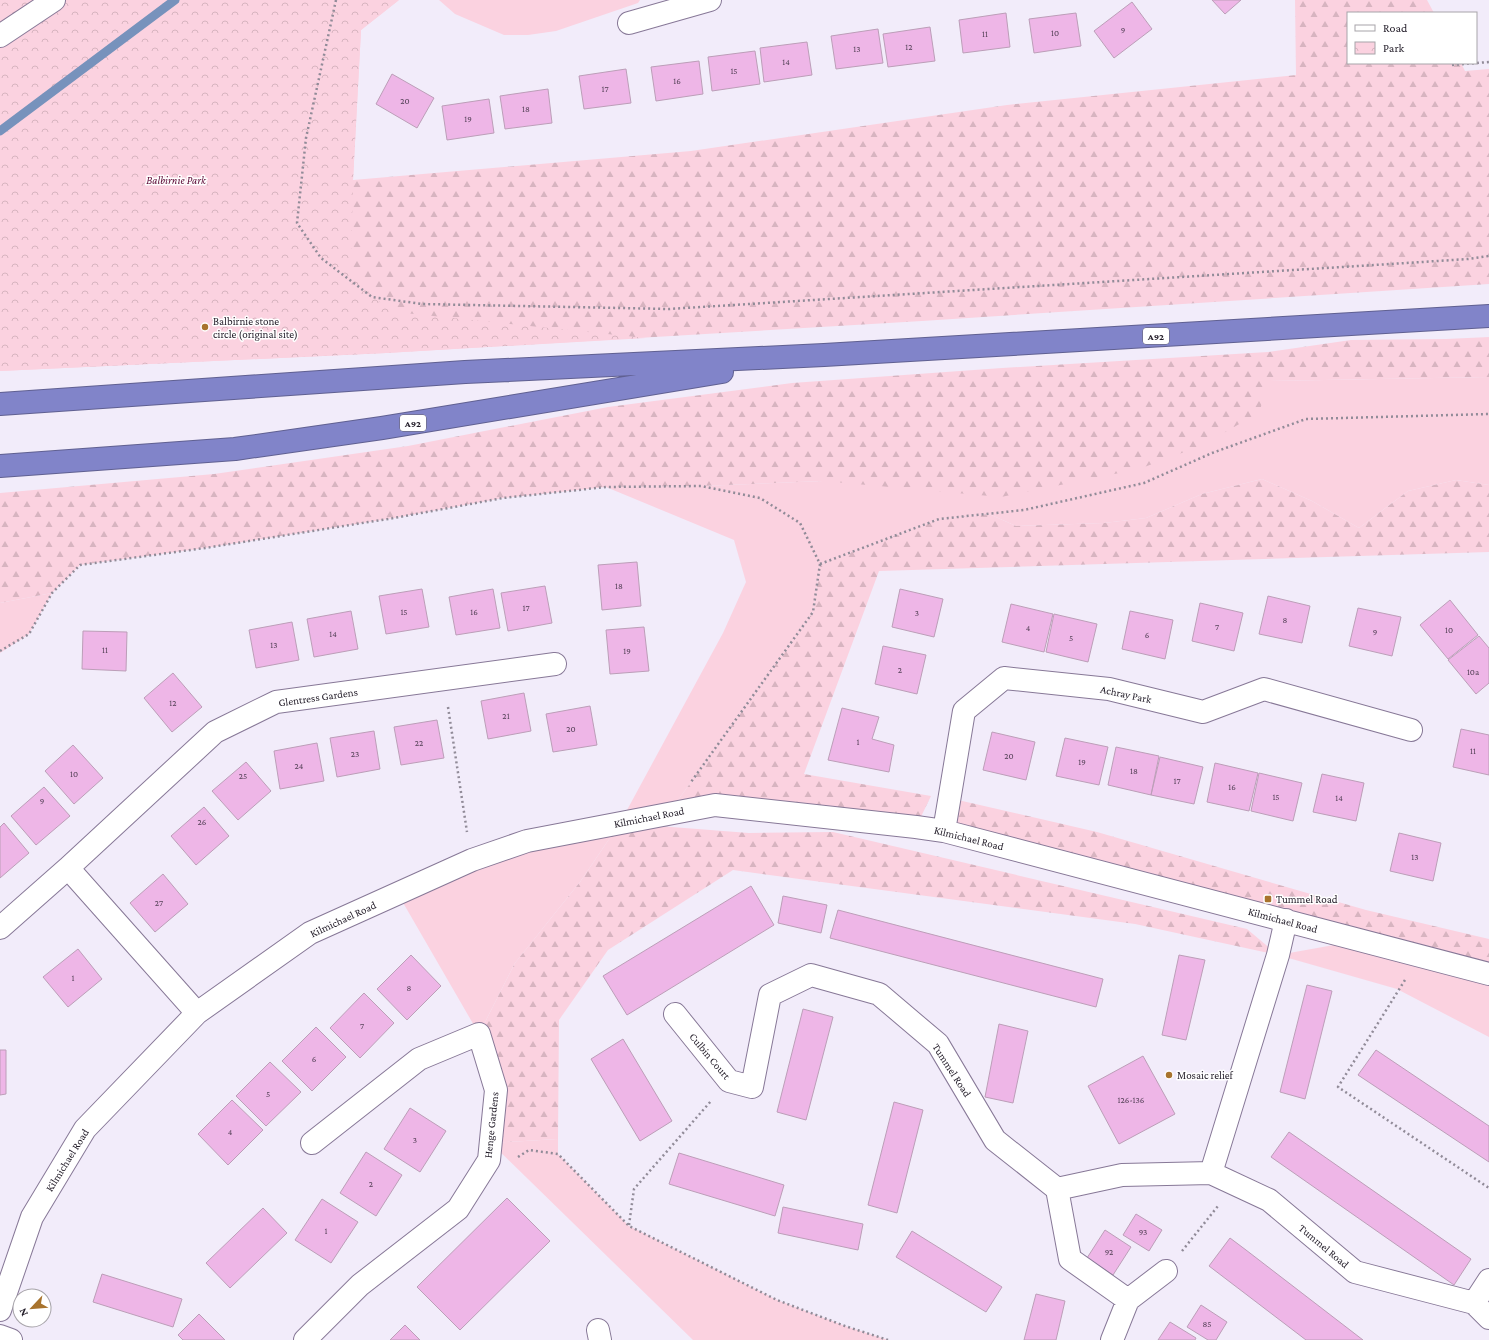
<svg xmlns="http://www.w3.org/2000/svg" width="1489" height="1340" viewBox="0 0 1489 1340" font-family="'Crimson Pro',serif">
<defs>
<pattern id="forest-firs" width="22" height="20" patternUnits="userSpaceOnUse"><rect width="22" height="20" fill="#fbd2e0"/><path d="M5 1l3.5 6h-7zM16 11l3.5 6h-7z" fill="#d7b4c0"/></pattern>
<pattern id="park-crowns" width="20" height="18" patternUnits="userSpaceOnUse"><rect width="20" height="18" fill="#fbd2e0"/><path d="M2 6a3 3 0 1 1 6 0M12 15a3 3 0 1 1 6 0" fill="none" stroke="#d7b4c0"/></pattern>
</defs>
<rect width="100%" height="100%" fill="#f2ecfa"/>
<path fill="#fbd2e0" d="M439,0H640L638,3L556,31L528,35H504L455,14Z
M1489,377V485L1456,480L1408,491L1359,528L1312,501L1262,479L1202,494L1146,518L1104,523L1016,526L989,514L939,519L820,564L813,612L668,814L620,823L580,882L515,963L479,1034L398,894L620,823L723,633L746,582L734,540L606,487L701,486L823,481L1265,381Z
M52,593L29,634L0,653V603Z
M1362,940L1489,974V1037L1397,989L1278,955Z
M558,1139V1154L629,1226L777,1300L845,1326L888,1340H693L491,1143Z"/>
<path fill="url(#forest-firs)" d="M399,0L361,30L353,180L691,151L1007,105L1296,75L1295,0H1427L1434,13H1348V63H1461L1465,71L1489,69V284L922,321L386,353L0,371V98Z
M1489,337V377L1266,381L1260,412L1203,445L1139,469L1001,497L823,481L701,486L606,487L503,498L394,518L205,548L80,565L52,593L0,603V493L214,474L408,446L608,407L792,383L1002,368L1268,352L1351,340L1446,339Z
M1262,479L1312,501L1359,528L1408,491L1456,480L1489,485V552L879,571L804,774L931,796L916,827L837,819L668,814L813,612L820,564L939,519L989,514L1016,526L1104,523L1146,518L1202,494Z
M958,800L1097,832L1366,910L1489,939V972L955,834Z
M620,823L749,833L833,832L1247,929L1278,955L1135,924L733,870L608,950L559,1020L558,1139L491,1143L479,1034L515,963L580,882Z"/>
<path fill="url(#park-crowns)" d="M0,0H399L361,30L353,180L351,271L372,297L395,312L646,338L386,353L0,371Z"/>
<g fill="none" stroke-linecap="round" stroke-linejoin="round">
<path stroke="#7792bc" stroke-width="9" d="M0,131L175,0"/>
</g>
<path fill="#eeb6e7" stroke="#bc9eb8" d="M1212,0H1241L1225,14Z
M1132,2L1152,29L1114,58L1094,31Z
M1006,13L1010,47L963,53L959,20Z
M1076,13L1081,46L1034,53L1029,19Z
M930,27L935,61L888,67L883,34Z
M878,29L883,63L836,69L831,36Z
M807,42L812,75L764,82L760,48Z
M755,51L760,84L712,91L708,57Z
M699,61L703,94L656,101L651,67Z
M626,69L631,103L584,109L579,76Z
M392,74L434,98L417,128L376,104Z
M548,89L552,123L505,129L500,96Z
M489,99L494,133L447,140L442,106Z
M637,562L641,606L602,610L598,565Z
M545,586L552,623L508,631L501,593Z
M422,589L429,627L386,634L379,596Z
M493,589L500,628L456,635L449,597Z
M900,589L943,599L934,637L892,627Z
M1268,596L1310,606L1302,643L1259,634Z
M1450,600L1478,635L1448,659L1420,625Z
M1200,603L1243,613L1234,651L1192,641Z
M1011,604L1053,614L1044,652L1002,642Z
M1358,608L1401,617L1392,656L1349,646Z
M351,611L358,649L314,657L307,619Z
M1130,611L1173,620L1165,659L1122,649Z
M1054,614L1097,624L1088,662L1046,652Z
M292,622L299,660L256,668L249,630Z
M644,627L649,671L610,674L606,630Z
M83,631L127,632L126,671L82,669Z
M1479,636L1489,648V683L1476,694L1448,660Z
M883,646L926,655L917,694L875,684Z
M173,673L202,707L172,732L144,698Z
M524,693L531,731L488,739L481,701Z
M590,706L597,745L553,752L546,714Z
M842,708L879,717L872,739L894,745L889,772L828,760Z
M437,720L444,758L401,765L394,727Z
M1461,729L1489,735V775L1453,767Z
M374,731L380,769L337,777L330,738Z
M992,732L1035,742L1026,780L983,770Z
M1065,738L1108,747L1099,785L1056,776Z
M317,743L324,781L280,789L274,751Z
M73,745L103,778L74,804L45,771Z
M1116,747L1159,756L1151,795L1108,785Z
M1160,757L1203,767L1194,804L1151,795Z
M246,762L271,791L238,820L212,791Z
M1215,763L1258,773L1249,811L1207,802Z
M1259,773L1302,783L1293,821L1251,811Z
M1322,774L1364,783L1356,821L1313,812Z
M44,787L70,816L36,845L11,816Z
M204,807L229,836L196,865L171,836Z
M4,823L29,853L0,878V827Z
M1399,833L1441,843L1433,881L1390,871Z
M163,874L188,904L155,932L130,903Z
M751,886L774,925L627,1015L603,976Z
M783,896L827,905L821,933L778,923Z
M838,910L1103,979L1096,1007L830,938Z
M78,949L102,979L68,1007L43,977Z
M411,955L441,986L407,1020L377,989Z
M1179,955L1205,960L1186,1040L1162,1035Z
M1307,985L1332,991L1305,1099L1280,1092Z
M364,993L394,1023L360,1058L330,1028Z
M803,1009L833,1017L806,1120L777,1112Z
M999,1024L1028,1031L1013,1103L985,1097Z
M316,1027L346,1057L312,1091L282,1061Z
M623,1039L672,1121L640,1141L591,1059Z
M0,1050H6V1094L0,1095Z
M1376,1050L1489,1126V1162L1358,1075Z
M1143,1056L1175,1114L1119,1144L1088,1086Z
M270,1062L301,1092L266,1126L236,1096Z
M232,1100L263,1130L228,1165L198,1134Z
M894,1102L923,1110L897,1213L868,1205Z
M410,1108L446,1131L420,1172L384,1149Z
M1289,1132L1471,1259L1454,1285L1271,1157Z
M366,1152L402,1175L376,1216L340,1193Z
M679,1153L784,1185L775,1216L669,1184Z
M507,1198L550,1241L460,1330L417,1287Z
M322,1199L358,1222L331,1263L295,1240Z
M783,1207L863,1224L858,1250L778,1233Z
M263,1208L287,1233L230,1288L206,1263Z
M1136,1214L1162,1230L1149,1251L1123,1235Z
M1105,1230L1131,1247L1113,1275L1087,1258Z
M912,1231L1002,1287L986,1312L896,1257Z
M1230,1238L1246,1250L1363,1340H1306L1209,1266Z
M102,1274L182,1299L173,1327L93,1302Z
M1036,1294L1065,1301L1056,1340H1024Z
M1201,1305L1227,1322L1216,1340H1208L1187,1327Z
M199,1314L225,1340H183L178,1335Z
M1170,1322L1196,1338L1195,1340H1158Z
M405,1325L420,1340H390Z"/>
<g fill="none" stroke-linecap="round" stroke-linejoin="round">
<g stroke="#877897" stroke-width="24">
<path id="minor" d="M629,23L710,0
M0,36L54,0
M944,831L964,711L1004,678L1109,689L1203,712L1264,689L1411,730
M68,868L197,1013
M0,928L68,868L215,732L276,702L555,664
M675,1014L729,1081L752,1087L770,995L811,975L879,994L938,1044L995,1140L1057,1189L1122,1175L1211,1173L1269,1200L1355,1272L1474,1303L1489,1318
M1211,1173L1278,955L1286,920
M1057,1189L1070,1259L1128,1300
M1474,1303L1489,1280
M0,1310L32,1217L85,1129L197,1013L310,933L472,860L527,841L715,805L916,827L944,831L1489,974
M598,1330L600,1340
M0,1336L11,1340
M305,1340L360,1285L458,1209L489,1160L496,1090L479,1034L419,1059L312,1143
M1112,1340L1128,1300L1166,1271"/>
</g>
<g stroke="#606091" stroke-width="24">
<path id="highway" d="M0,404L465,372L824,355L1489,316
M0,466L235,449L382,428L722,372"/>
</g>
<path stroke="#918b98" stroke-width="2.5" stroke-dasharray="2 3" stroke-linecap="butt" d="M336,0L306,138L297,223L321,258L372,297L422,304L669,309L1422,262L1468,259L1489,256
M1452,65L1489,62
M820,564L939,519L1024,510L1144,483L1212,453L1306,419L1489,414
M0,651L29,634L52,593L80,565L205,548L394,518L503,498L606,487L701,486L760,498L800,523L820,564L813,612L691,782
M448,707L467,832
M1405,980L1338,1087L1489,1188
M518,1157L529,1150L558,1154L629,1226L777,1300L845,1326L888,1340
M629,1225L634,1189L711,1101
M1182,1251L1218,1206"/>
<use href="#minor" stroke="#fff" stroke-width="22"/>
<use href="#highway" stroke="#8184c9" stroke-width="22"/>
</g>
<g fill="#a8732d" stroke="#fff" stroke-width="1.5">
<circle cx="205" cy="327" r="4"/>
<rect x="1264" y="895" width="8" height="8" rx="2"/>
<circle cx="1169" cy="1075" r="4"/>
</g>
<g text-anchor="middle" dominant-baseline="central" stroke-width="3" stroke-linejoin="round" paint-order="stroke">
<g font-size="9" fill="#554258">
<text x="1123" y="30">9</text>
<text x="1055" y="33">10</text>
<text x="985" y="34">11</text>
<text x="909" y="47">12</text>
<text x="857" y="49">13</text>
<text x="786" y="62">14</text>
<text x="734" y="71">15</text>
<text x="677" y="81">16</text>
<text x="605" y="89">17</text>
<text x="405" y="101">20</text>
<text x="526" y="109">18</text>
<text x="468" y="119">19</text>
<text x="619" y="586">18</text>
<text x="526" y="608">17</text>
<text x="404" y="612">15</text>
<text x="474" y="612">16</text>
<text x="917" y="613">3</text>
<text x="1285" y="620">8</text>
<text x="1217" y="627">7</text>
<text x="1028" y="628">4</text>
<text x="1449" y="630">10</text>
<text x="1375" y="632">9</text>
<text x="333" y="634">14</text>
<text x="1147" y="635">6</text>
<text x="1071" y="638">5</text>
<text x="274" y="645">13</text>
<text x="105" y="650">11</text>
<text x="627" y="651">19</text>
<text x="900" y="670">2</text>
<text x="1473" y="672">10a</text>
<text x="173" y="703">12</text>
<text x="506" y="716">21</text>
<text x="571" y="729">20</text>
<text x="858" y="742">1</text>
<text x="419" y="743">22</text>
<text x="1473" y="751">11</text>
<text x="355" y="754">23</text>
<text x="1009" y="756">20</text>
<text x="1082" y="762">19</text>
<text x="299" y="766">24</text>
<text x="1134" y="771">18</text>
<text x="74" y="774">10</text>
<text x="243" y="776">25</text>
<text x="1177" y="781">17</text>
<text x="1232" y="787">16</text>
<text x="1276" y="797">15</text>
<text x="1339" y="798">14</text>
<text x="42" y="801">9</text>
<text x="202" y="822">26</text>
<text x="1415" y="857">13</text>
<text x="159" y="903">27</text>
<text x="73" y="978">1</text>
<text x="409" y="988">8</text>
<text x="362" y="1026">7</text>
<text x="314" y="1059">6</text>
<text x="268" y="1094">5</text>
<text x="1131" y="1100">126-136</text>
<text x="230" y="1132">4</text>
<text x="415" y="1140">3</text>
<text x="371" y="1184">2</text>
<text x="326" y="1231">1</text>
<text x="1143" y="1232">93</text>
<text x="1109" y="1252">92</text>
<text x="1207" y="1324">85</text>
</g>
<g fill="#fff" stroke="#646068" stroke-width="1">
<rect x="1143" y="328" width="26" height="16" rx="3"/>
<rect x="400" y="415" width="26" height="16" rx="3"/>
</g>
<g font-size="10" font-weight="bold" fill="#221c28">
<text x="1156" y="336">A92</text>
<text x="413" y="423">A92</text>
</g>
<g font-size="11" font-style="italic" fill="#5b0834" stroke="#fff">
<text x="176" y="180">Balbirnie Park</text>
</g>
<g font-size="11" fill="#221c28" stroke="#fff" text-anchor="start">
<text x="213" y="321">Balbirnie stone<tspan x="213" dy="13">circle (original site)</tspan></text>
<text x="1276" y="899">Tummel Road</text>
<text x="1177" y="1075">Mosaic relief</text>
</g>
<g font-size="11" fill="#221c28" stroke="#fff">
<text transform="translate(1126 694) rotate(12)">Achray Park</text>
<text transform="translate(318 697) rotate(-8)">Glentress Gardens</text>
<text transform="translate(649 817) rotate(-11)">Kilmichael Road</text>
<text transform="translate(969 838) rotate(14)">Kilmichael Road</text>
<text transform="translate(343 919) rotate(-25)">Kilmichael Road</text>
<text transform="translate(1283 920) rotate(15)">Kilmichael Road</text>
<text transform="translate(710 1056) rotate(50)">Culbin Court</text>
<text transform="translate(952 1070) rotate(57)">Tummel Road</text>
<text transform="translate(491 1125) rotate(-84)">Henge Gardens</text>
<text transform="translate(67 1160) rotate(-58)">Kilmichael Road</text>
<text transform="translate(1324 1246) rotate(40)">Tummel Road</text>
</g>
</g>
<rect x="1347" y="12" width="130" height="52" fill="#ffffff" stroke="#a7a4a9"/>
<rect x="1355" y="25" width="20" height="6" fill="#ffffff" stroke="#a7a4a9"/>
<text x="1383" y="32" font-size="12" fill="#221c28">Road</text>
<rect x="1355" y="42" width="20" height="12" fill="url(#park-crowns)" stroke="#a7a4a9"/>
<text x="1383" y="52" font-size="12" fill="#221c28">Park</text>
<g transform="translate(32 1308) rotate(244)"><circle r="19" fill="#ffffff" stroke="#a7a4a9"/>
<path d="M0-3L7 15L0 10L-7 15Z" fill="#a8732d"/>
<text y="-6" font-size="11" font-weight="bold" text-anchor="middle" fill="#221c28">N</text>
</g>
</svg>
